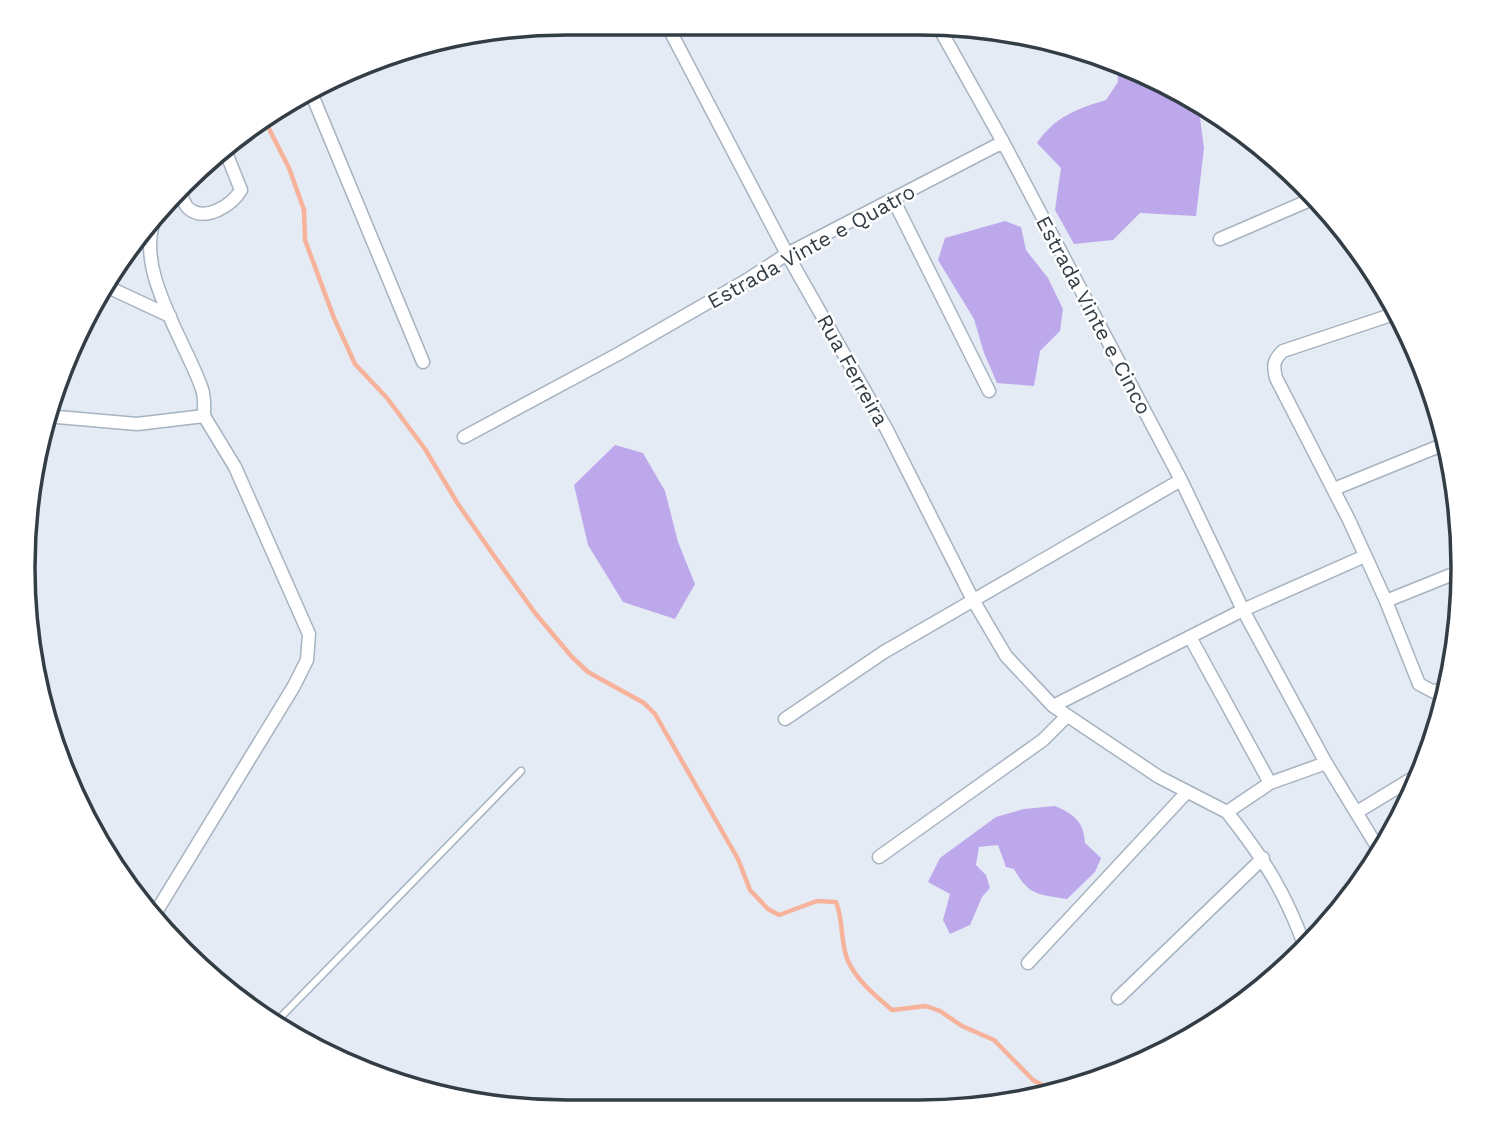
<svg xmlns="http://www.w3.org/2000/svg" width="1486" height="1135" viewBox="0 0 1486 1135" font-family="'Work Sans',sans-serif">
<rect width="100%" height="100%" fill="#e4ebf4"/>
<path fill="#bda8ec" d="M1117,63L1160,79L1198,103L1204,148L1196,216L1140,213L1113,240L1074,244L1055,210L1061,168L1037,143C1055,117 1076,109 1106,100L1118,82Z
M1005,221L1021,227L1026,250L1048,278L1063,309L1060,331L1040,351L1034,386L997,383L984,353L974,319L938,260L945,238Z
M615,445L643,453L665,491L678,542L695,584L675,619L623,602L588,545L574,485Z
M1055,806C1074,814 1084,822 1085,843L1101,858L1095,872L1067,899C1038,894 1029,896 1014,869L1006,867L998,845L979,847L976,865L986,875L990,888L982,897L970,925L950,934L943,920L950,894L928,882L940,858L996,817L1024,809Z"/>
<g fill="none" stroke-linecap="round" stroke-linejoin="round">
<path stroke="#f6b29a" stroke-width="4.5" d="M264,119L289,168L304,210L305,240L334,318L355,364L387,398L425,449L458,504L492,553L535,613L572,657L588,672L644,703L655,714L738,859L750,890L768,909L779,915L817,901L836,902C844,922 840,943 848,961C857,981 876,996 892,1010L926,1006L940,1011L962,1026L994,1040L1033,1080L1054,1092"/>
<g stroke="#a6b3c0" stroke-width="9">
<path id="lane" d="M273,1025L521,771"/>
</g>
<g stroke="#a6b3c0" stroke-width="15">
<path id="street" d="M666,23L787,254L887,430L973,600L1006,656L1053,706
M937,24L1003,142L1181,480L1243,610L1326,763L1270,783L1227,812L1159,777L1053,706L1243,610L1365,556
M310,90L423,362
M179,187C181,193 183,203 188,208C205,223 232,205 241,190L225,150
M893,199L989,391
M161,210L181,195
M156,217C132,266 186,342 202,389C205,397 204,407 204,416
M1220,239L1310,200
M105,283L112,289L170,316
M1397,313L1283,351C1273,360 1273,366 1276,378L1349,520L1386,601L1419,684L1434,692L1449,685
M46,416L137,424L204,416L235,467L309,634L307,660L294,686L153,917
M464,437L620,353L747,280L787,254L1003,142
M1334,489L1447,443
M1386,601L1463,570
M1190,637L1270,783
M785,719L884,652L1181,480
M1326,763L1381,853
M1227,812C1264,859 1286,893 1306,950
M1357,812L1423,772
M879,857L1043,740L1067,716
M1028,963L1187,792
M1118,998L1263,858"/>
</g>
<use href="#lane" stroke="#fff" stroke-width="6"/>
<use href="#street" stroke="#fff" stroke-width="12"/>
</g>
<g text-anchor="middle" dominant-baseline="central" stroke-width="5" stroke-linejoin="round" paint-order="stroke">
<g font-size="21" fill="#333d46" stroke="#fff">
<text transform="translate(811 246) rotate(-29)">Estrada Vinte e Quatro</text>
<text transform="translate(1094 315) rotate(62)">Estrada Vinte e Cinco</text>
<text transform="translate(853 370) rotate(61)">Rua Ferreira</text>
</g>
</g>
<path d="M0 0H1486V1135H0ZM567 35H919A532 532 0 0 1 1451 567V568A532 532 0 0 1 919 1100H567A532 532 0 0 1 35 568V567A532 532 0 0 1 567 35Z" fill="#fff" fill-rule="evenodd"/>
<path fill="none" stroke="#333d46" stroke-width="3.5" d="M567 35H919A532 532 0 0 1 1451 567V568A532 532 0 0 1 919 1100H567A532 532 0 0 1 35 568V567A532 532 0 0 1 567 35Z"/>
</svg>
